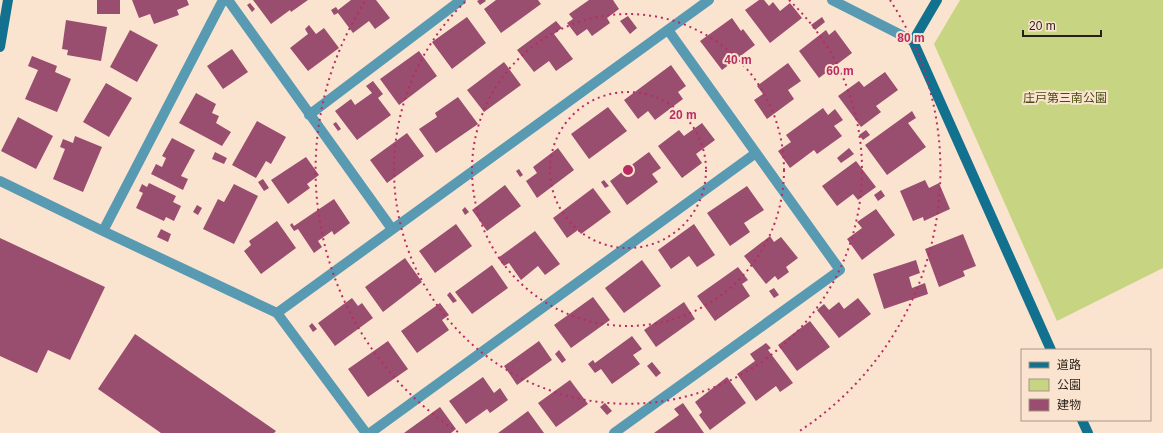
<svg xmlns="http://www.w3.org/2000/svg" width="1163" height="433" viewBox="0 0 1163 433" font-family="Arial,'Noto Sans JP',sans-serif">
<rect width="100%" height="100%" fill="#fae4d0"/>
<path fill="#c7d481" d="M960,0H1163V268L1057,321L934,44Z"/>
<path fill="#994d6f" d="M97,0H120V14H97Z
M132,0H187L189,5L177,10L179,15L154,24L150,14L139,18Z
M253,0H308L291,12L290,10L271,24Z
M351,0H376L390,18L375,29L369,21L353,33L338,13L334,15L331,10L336,7L338,10Z
M479,0H485L486,1L480,5L477,1Z
M496,0H538L541,4L501,33L484,9Z
M589,0H613L619,9L607,18L610,23L592,36L587,29L577,36L567,23L573,19L569,14Z
M759,0H764L769,6L773,2L780,11L790,3L802,18L770,43L745,10Z
M250,3L255,9L252,12L247,5Z
M628,16L637,28L630,34L620,21Z
M467,17L486,43L452,69L432,42Z
M822,17L825,22L815,30L811,25Z
M732,18L741,31L743,29L755,45L722,70L700,41Z
M66,20L107,27L101,61L67,55L68,50L62,49Z
M556,21L562,28L554,34L573,59L556,71L549,61L534,72L517,50Z
M309,25L316,34L324,28L339,48L308,71L290,48L308,34L305,29Z
M130,30L158,45L137,82L110,67Z
M826,30L829,35L835,30L852,53L819,78L799,51Z
M232,49L248,72L223,89L207,66Z
M419,51L437,76L399,105L380,79Z
M32,56L57,66L55,72L71,79L57,112L25,99L38,70L28,66Z
M504,62L521,85L484,112L467,90Z
M788,63L801,81L788,90L794,99L767,119L754,100L763,94L757,86Z
M671,65L686,86L678,92L683,99L655,120L648,111L638,119L624,100Z
M885,72L898,90L876,106L881,112L861,127L838,96L859,81L864,87Z
M373,81L383,94L378,98L391,115L357,140L335,111L351,99L355,105L372,93L366,86Z
M106,83L132,98L109,137L83,122Z
M196,93L216,104L212,113L219,116L216,123L231,132L222,146L179,123Z
M458,97L478,124L436,153L419,129L437,117L435,113Z
M608,107L627,131L589,159L571,134Z
M823,108L828,115L835,109L843,120L834,126L842,136L817,154L814,150L790,168L778,151L791,142L786,135Z
M912,111L916,118L908,123L926,147L887,175L865,145Z
M18,117L53,136L36,169L1,151Z
M257,121L286,137L271,164L266,161L256,178L232,165Z
M336,122L341,129L338,131L333,124Z
M702,123L715,140L696,154L702,163L682,178L658,146L679,130L684,136Z
M866,130L870,135L863,140L859,135Z
M407,133L424,156L387,183L370,160Z
M75,136L102,147L83,192L53,179L65,149L60,147L63,139L73,143Z
M172,138L195,150L181,176L188,179L183,190L151,174L156,164L162,167L166,158L162,156Z
M558,148L574,170L537,198L526,181L537,173L533,167Z
M849,148L854,154L841,163L837,158Z
M215,152L227,158L224,164L212,159Z
M649,152L661,168L652,174L658,182L627,205L610,181Z
M306,157L319,175L307,184L310,188L288,204L271,180Z
M856,161L876,187L858,200L853,194L837,206L822,186Z
M519,169L523,175L520,177L516,171Z
M263,179L269,188L264,191L258,182Z
M604,180L609,186L605,188L601,182Z
M925,180L929,188L939,183L950,209L924,221L923,217L913,221L900,191Z
M149,183L176,196L173,202L181,206L174,221L166,217L164,221L136,208L143,193L139,191L142,184L147,187Z
M234,184L258,196L234,244L203,229L218,199L224,202Z
M505,185L521,206L487,231L472,210Z
M747,186L764,210L744,223L750,232L730,246L707,213Z
M593,188L611,212L581,234L578,230L567,238L553,218Z
M881,190L885,196L878,201L874,195Z
M334,199L350,223L334,235L332,231L318,241L322,247L314,253L298,229L294,231L290,225L292,223L294,226Z
M197,205L202,208L198,215L193,212Z
M465,207L469,212L465,215L462,210Z
M876,209L895,235L862,260L847,239L862,228L857,222Z
M277,221L296,248L261,274L244,251L251,245L249,241Z
M456,224L472,246L435,273L419,251Z
M694,224L715,255L697,267L689,256L671,269L658,250Z
M161,229L171,234L168,242L157,237Z
M535,231L560,264L545,275L538,266L521,280L509,263L504,266L498,258Z
M963,234L976,266L963,271L965,276L939,287L925,249Z
M770,236L774,242L781,237L798,258L786,267L789,272L778,280L775,276L766,284L744,256Z
M0,238L105,287L70,360L48,350L37,373L0,356Z
M405,258L422,282L383,312L365,287Z
M642,260L661,286L624,313L605,288Z
M916,260L920,273L909,277L912,288L925,283L928,294L884,309L873,274Z
M492,265L508,288L472,314L455,292Z
M738,267L748,280L742,284L750,296L715,321L697,296Z
M774,288L779,295L774,298L769,291Z
M450,292L457,301L453,303L447,295Z
M593,297L610,320L571,348L554,325Z
M352,298L358,306L362,303L373,318L335,346L318,323Z
M858,298L871,314L839,338L817,310L824,304L829,310L839,302L844,309Z
M684,302L695,319L656,347L644,330Z
M440,303L449,315L442,320L449,330L417,353L401,331Z
M810,321L830,347L797,371L778,345Z
M312,323L317,329L313,332L309,326Z
M135,334L276,431L274,433H161L98,389Z
M632,336L642,349L633,355L640,364L612,384L601,369L595,373L588,364L593,360L595,363Z
M388,341L408,369L368,397L348,369Z
M539,341L552,360L517,385L504,366Z
M766,343L771,348L768,350L793,383L780,392L776,386L756,401L737,374L755,361L750,354Z
M559,350L566,360L562,363L555,354Z
M652,362L661,373L656,377L647,366Z
M483,377L494,393L500,388L508,400L490,413L487,409L466,424L449,401Z
M727,377L746,403L710,430L699,415L702,412L695,402Z
M570,380L588,404L556,427L538,403Z
M605,403L612,411L607,415L600,407Z
M683,403L704,433H654L679,415L674,409Z
M440,407L456,429L451,433H404Z
M528,411L544,433H498Z"/>
<g fill="none" stroke-linecap="round" stroke-linejoin="round">
<path stroke="#599ab3" stroke-width="10" d="M228,0L392,229
M832,0L913,41
M309,115L461,0
M0,181L103,231L277,313L709,0
M103,231L223,0
M277,313L366,433
M370,433L756,153
M614,433L840,270L756,153L668,30"/>
<path stroke="#11718e" stroke-width="10" d="M937,0L913,41L1051,350
M0,47L8,0
M1082,420L1088,433"/>
</g>
<g fill="none" stroke="#b92c62" stroke-width="2" stroke-dasharray="2 4">
<circle cx="628" cy="170" r="78"/>
<circle cx="628" cy="170" r="156"/>
<path d="M789 0A234 234 0 1 1 467 0"/>
<path d="M458 432A312 312 0 0 1 366 0M890 0A312 312 0 0 1 798 432"/>
</g>
<g text-anchor="middle" dominant-baseline="central" stroke-width="4" stroke-linejoin="round" paint-order="stroke">
<g font-size="12" fill="#464d0e" stroke="#fae4d0">
<text x="1065" y="98">庄戸第三南公園</text>
</g>
</g>
<circle cx="628" cy="170" r="6" fill="#b92c62" stroke="#fae4d0" stroke-width="2"/>
<g font-size="12" text-anchor="middle" font-weight="bold" fill="#b92c62" stroke="#fae4d0" stroke-width="4" stroke-linejoin="round" paint-order="stroke">
<text x="911" y="42">80 m</text>
<text x="738" y="64">40 m</text>
<text x="840" y="75">60 m</text>
<text x="683" y="119">20 m</text>
</g>
<rect x="1021" y="349" width="130" height="72" fill="#fae4d0" stroke="#a69586"/>
<rect x="1029" y="362" width="20" height="6" fill="#11718e" stroke="#a69586"/>
<text x="1057" y="369" font-size="12" fill="#271f18">道路</text>
<rect x="1029" y="379" width="20" height="12" fill="#c7d481" stroke="#a69586"/>
<text x="1057" y="389" font-size="12" fill="#271f18">公園</text>
<rect x="1029" y="399" width="20" height="12" fill="#994d6f" stroke="#a69586"/>
<text x="1057" y="409" font-size="12" fill="#271f18">建物</text>
<path d="M1023 30v6h78v-6" fill="none" stroke="#271f18" stroke-width="2"/>
<text x="1029" y="30" font-size="12" fill="#271f18" stroke="#fae4d0" stroke-width="3" paint-order="stroke">20 m</text>
</svg>
